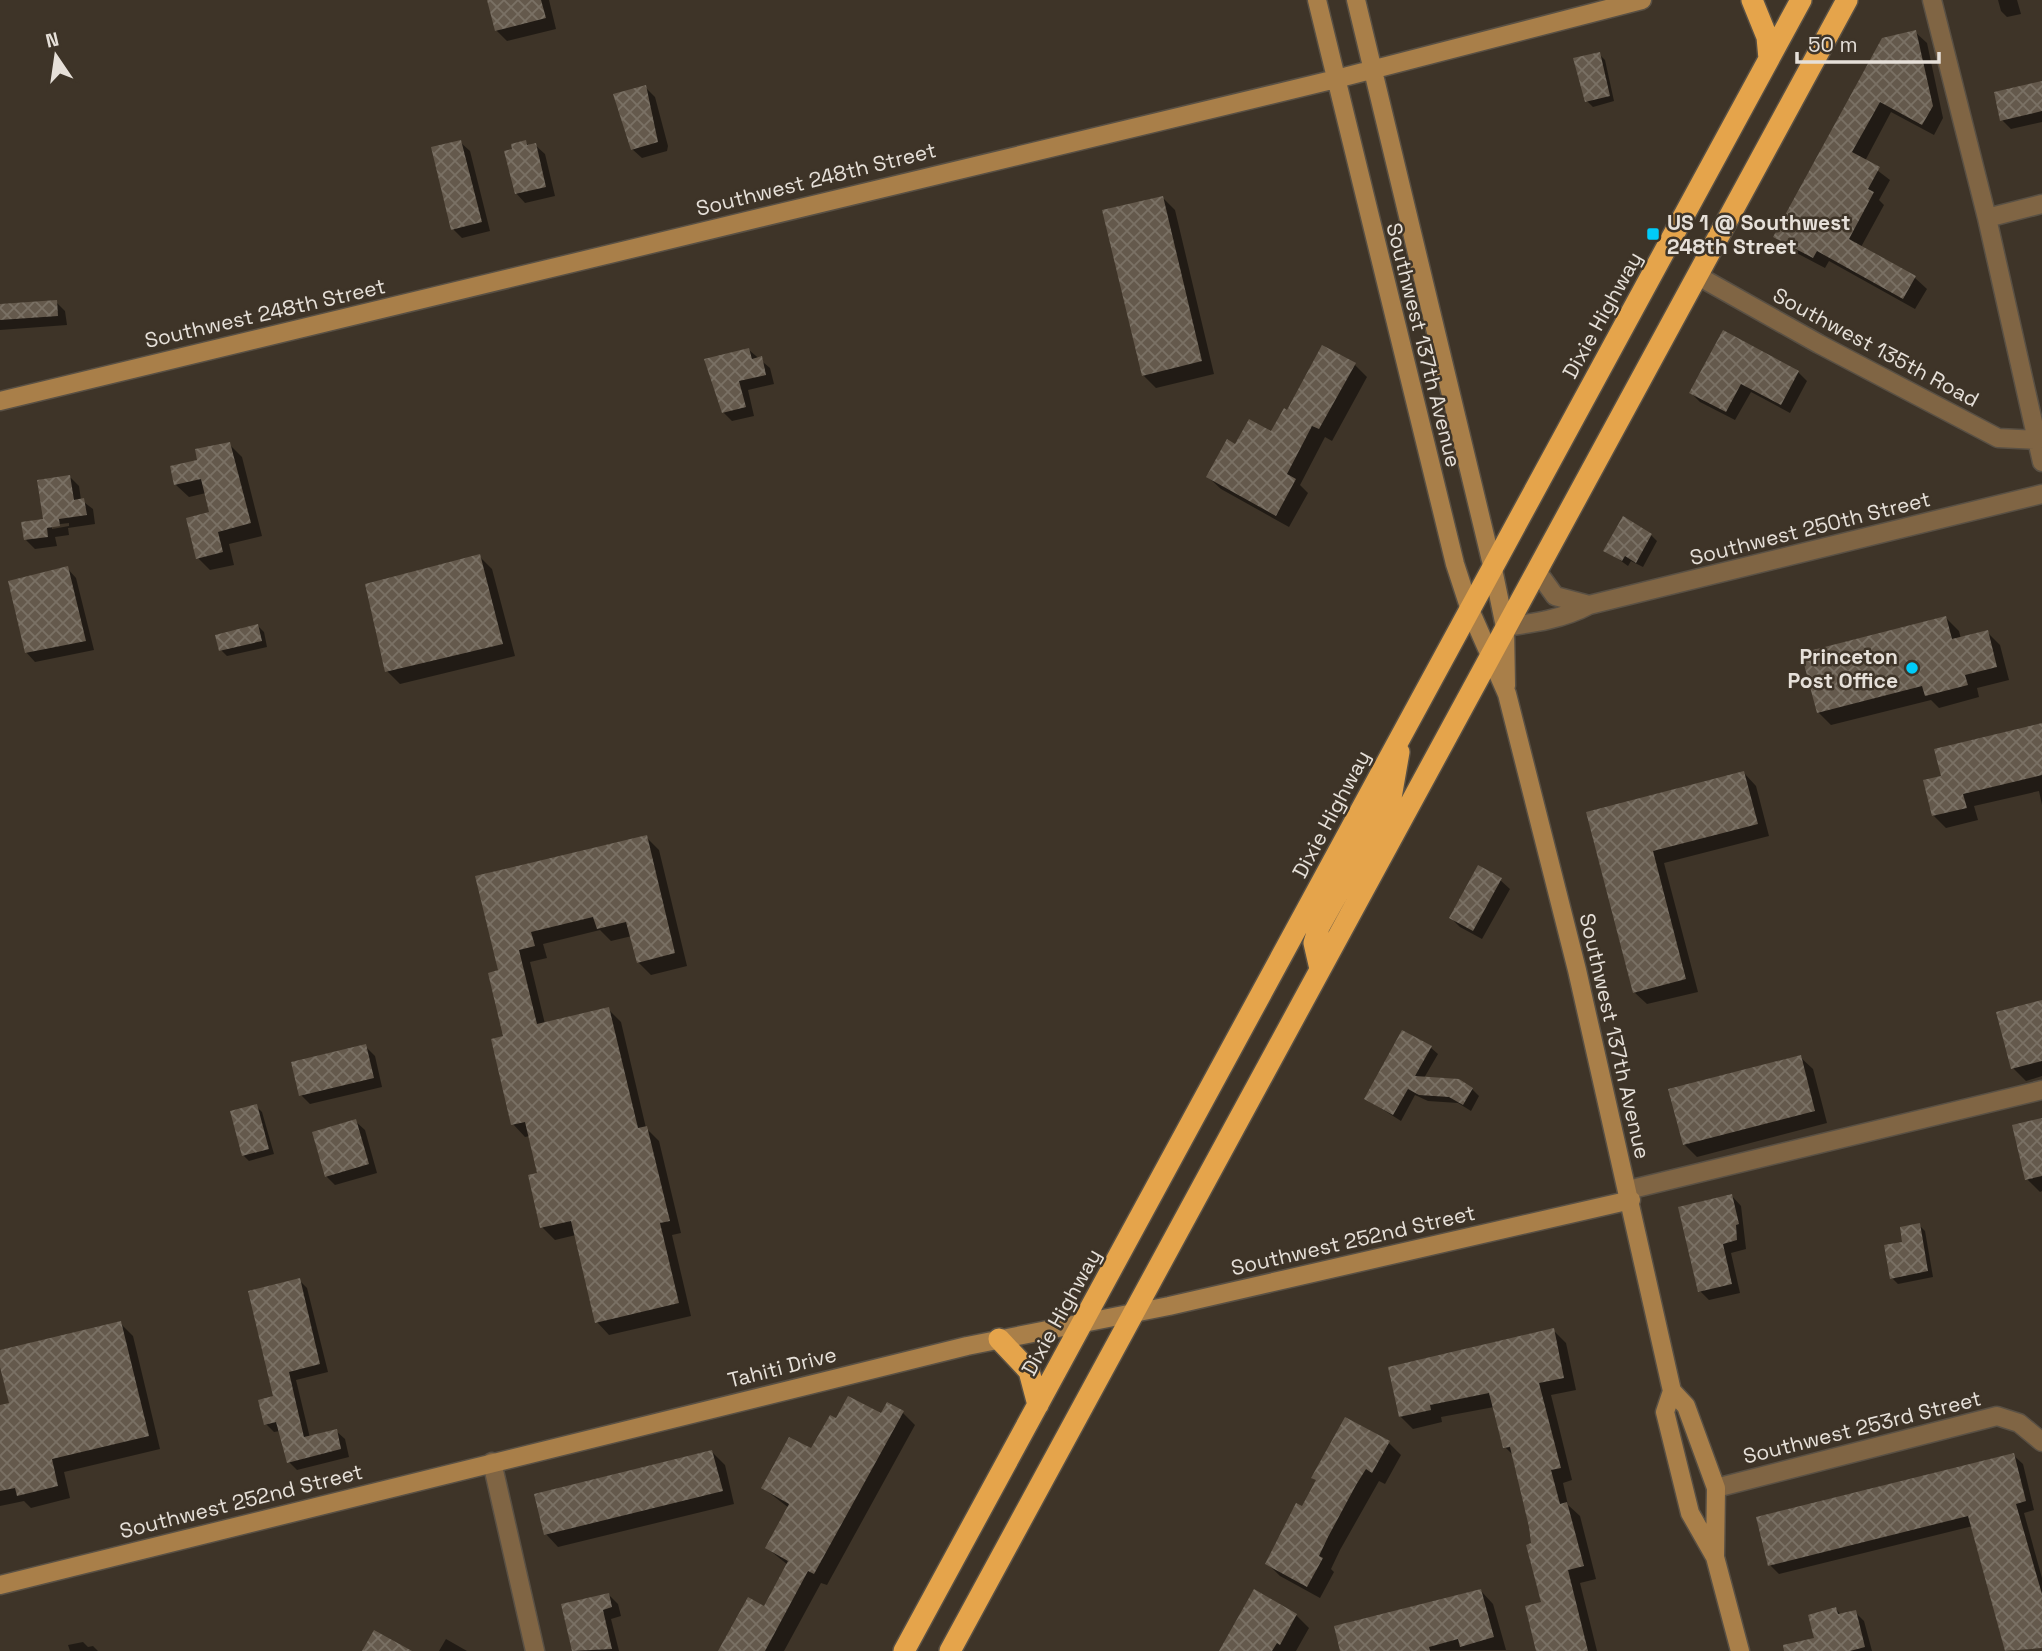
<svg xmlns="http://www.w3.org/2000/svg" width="2042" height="1651" viewBox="0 0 2042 1651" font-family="'Space Grotesk',sans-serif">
<defs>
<pattern id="building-cross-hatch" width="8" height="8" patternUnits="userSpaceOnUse" patternTransform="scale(1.75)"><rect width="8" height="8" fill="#64594c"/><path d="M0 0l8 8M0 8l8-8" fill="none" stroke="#7a7165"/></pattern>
</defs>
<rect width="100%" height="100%" fill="#3e3428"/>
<path fill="#0007" fill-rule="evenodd" d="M489,0H549L556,29L507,41L496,30Z
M1998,0H2017L2021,14L2007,17L2001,11Z
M1915,32L1927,43L1943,118L1934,135L1891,112L1865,161L1890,180L1879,200L1884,205L1861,247L1915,278L1927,289L1915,309L1829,261L1825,268L1787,248L1775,237Z
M1599,54L1605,60L1614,101L1593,107L1587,101Z
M2042,83V122L2011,129L2002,120Z
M645,87L655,97L668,146L667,151L642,158L632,149Z
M460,142L470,151L490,231L462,238L453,229Z
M525,142L529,146L535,145L545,154L555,196L525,203L516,193Z
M1162,197L1175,210L1214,374L1156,388L1143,375Z
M56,302L65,311L67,325L0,330V306Z
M749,350L770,368L774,384L748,390L754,416L732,421L723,412Z
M1355,365L1367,377L1332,441L1325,437L1300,485L1308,493L1289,527L1221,489L1208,477L1272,434L1288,412Z
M1798,372L1807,381L1790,413L1751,392L1735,420L1700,402L1691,393Z
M229,444L242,457L262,536L229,544L234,565L210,570L198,558L211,514L206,493L189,497L176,485L172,468L200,461Z
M70,477L79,486L81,500L93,509L95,524L68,528L69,535L55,537L57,546L35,549L26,540L45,520ZM69,523V526L52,529V525Z
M1651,535L1657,541L1643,567L1631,561L1628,566L1606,550Z
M479,556L492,569L515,656L400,684L387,671Z
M67,568L76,578L94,650L35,662L26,652Z
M1946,618L1959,631L1961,639L1987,632L2000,645L2009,680L1977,688L1979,697L1939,708L1931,700L1831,725L1818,712Z
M258,626L264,632L267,647L227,656L221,650Z
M2042,725V805L2039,791L1974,806L1978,820L1946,828L1933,815L1943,777Z
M1744,773L1756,786L1769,836L1664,863L1698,992L1647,1004L1634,992L1588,813Z
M646,837L659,850L687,966L651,975L638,962L632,936L611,941L600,930L543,944L547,958L530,962L545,1024L608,1009L621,1022L646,1128L659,1141L681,1233L672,1235L691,1316L609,1335L597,1322L576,1235L555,1240L542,1227L539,1174L530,1136L525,1137L513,1124L500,971L477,877Z
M1500,880L1510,889L1482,939L1460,927L1451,918Z
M2042,1002V1076L2026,1081L2013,1068Z
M365,1046L375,1056L382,1087L310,1104L301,1095Z
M1430,1047L1438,1054L1424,1078L1472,1089L1479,1096L1471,1111L1458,1103L1428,1101L1415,1095L1401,1121L1366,1099Z
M1800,1057L1813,1069L1827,1123L1697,1157L1684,1144Z
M256,1106L262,1112L274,1154L249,1161L243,1155Z
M2042,1119V1191L2040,1192L2027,1179Z
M355,1121L365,1130L377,1173L335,1185L326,1176Z
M1732,1196L1741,1206L1746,1249L1731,1253L1740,1293L1709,1300L1700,1291Z
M1919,1225L1925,1231L1933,1277L1898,1284L1892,1278L1904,1243Z
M299,1280L307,1288L328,1372L296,1380L310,1438L336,1431L345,1439L349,1457L297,1470L289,1462L280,1431L274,1432L266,1424L275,1397Z
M120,1323L133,1336L160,1449L64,1472L70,1498L31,1508L24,1501L0,1506V1407L11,1404L0,1352Z
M1553,1330L1566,1343L1576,1390L1551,1395L1572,1480L1563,1483L1568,1505L1580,1516L1596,1579L1580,1583L1597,1651H1536L1543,1603L1533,1544L1515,1457L1505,1447L1494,1407L1441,1417L1442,1422L1413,1429L1400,1416Z
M903,1413L915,1425L827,1585L821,1583L784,1651H720L765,1608L788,1565L767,1548L789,1508L763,1488L811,1451L837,1421Z
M1389,1443L1401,1455L1385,1484L1379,1481L1340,1550L1331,1569L1334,1572L1320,1598L1280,1576L1267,1563L1302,1509Z
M712,1452L725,1465L734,1504L558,1547L546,1534Z
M2013,1455L2023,1464L2034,1510L2024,1513L2042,1578V1647L2007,1651L1973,1526L1779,1574L1770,1565Z
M1481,1591L1493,1604L1506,1650L1342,1651Z
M1255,1592L1296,1615L1309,1628L1296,1651H1222Z
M609,1595L618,1604L621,1616L611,1619L619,1651H574L563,1605Z
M1836,1609L1841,1615L1855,1612L1864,1621L1872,1651H1800L1816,1639Z
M446,1639L467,1651H439Z
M83,1642L88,1647L93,1646L98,1651H70L68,1645Z"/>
<path fill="url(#building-cross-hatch)" d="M487,0H541L546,18L495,31Z
M1916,30L1933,106L1922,125L1880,102L1852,152L1880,167L1868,189L1874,192L1849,239L1916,276L1903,299L1817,251L1813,258L1773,237L1882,38Z
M1600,52L1610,96L1585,102L1573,58Z
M2042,81V111L2000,121L1994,92Z
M646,85L658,142L631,150L613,94Z
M461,140L482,222L451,230L431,147Z
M526,140L527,145L536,143L546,187L515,194L504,151L512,149L511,144Z
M1163,196L1202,361L1142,376L1102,210Z
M57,300L58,316L0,320V304Z
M1723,330L1799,371L1781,405L1741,384L1726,412L1689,393Z
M1322,345L1356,363L1319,429L1312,426L1287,474L1296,479L1276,516L1206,477L1227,439L1235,444L1249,419L1271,431L1284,408L1287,410Z
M749,348L752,359L762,356L766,375L739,381L746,407L722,413L704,359Z
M230,442L251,523L218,532L223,552L196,559L186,518L209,512L201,479L174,485L170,466L197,460L195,449Z
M70,475L74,500L84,498L87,515L59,519L60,526L47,528L48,537L24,540L21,522L43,519L37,480Z
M1623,516L1652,534L1636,563L1625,556L1622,561L1603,551Z
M480,554L503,644L385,672L365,584Z
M68,566L86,641L25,653L8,581Z
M1946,616L1952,639L1988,630L1997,667L1965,675L1968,685L1925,696L1922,686L1817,713L1801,653Z
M258,624L262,641L219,651L215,635Z
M2042,723V775L1963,794L1967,808L1932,816L1923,780L1941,776L1934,749Z
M1744,771L1758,824L1653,851L1686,979L1633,993L1586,812Z
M647,835L675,953L637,963L626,922L597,929L593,917L531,932L535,946L519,950L537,1024L609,1007L638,1128L647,1126L670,1221L660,1223L679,1303L595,1323L571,1221L540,1228L528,1175L537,1173L525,1122L511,1125L491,1039L503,1036L488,973L498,970L475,876Z
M1478,865L1502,878L1473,931L1449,918Z
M2042,1000V1061L2011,1069L1996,1012Z
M1402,1030L1432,1046L1415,1076L1459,1079L1473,1088L1463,1105L1449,1097L1419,1095L1408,1089L1393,1115L1364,1099Z
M366,1044L374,1078L299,1096L291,1062Z
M1801,1055L1815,1111L1683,1145L1668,1089Z
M257,1104L269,1149L242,1156L230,1111Z
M2042,1118V1176L2025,1180L2012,1125Z
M356,1119L369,1164L325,1177L312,1132Z
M1732,1194L1739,1224L1736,1225L1737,1240L1723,1244L1732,1284L1698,1292L1678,1207Z
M1920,1223L1928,1271L1890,1279L1884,1245L1902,1242L1900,1227Z
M300,1278L320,1364L289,1372L296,1403L304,1437L337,1429L341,1449L287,1463L276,1422L264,1425L258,1400L273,1396L248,1291Z
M121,1321L149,1436L52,1459L58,1486L17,1496L15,1488L0,1491V1405L9,1403L0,1367V1350Z
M1554,1328L1564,1378L1539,1383L1561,1468L1551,1470L1560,1504L1567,1502L1584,1566L1568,1570L1588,1651H1536L1525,1606L1541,1602L1526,1545L1531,1543L1529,1527L1510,1447L1503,1448L1489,1393L1430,1405L1431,1410L1399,1417L1388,1367Z
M848,1396L881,1413L887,1402L904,1411L814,1574L808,1571L765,1651H718L748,1597L764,1606L788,1561L765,1548L789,1504L761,1488L789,1437L811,1448L830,1415L836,1418Z
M1345,1417L1390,1441L1372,1473L1366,1469L1356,1485L1328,1537L1319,1556L1323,1558L1307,1587L1265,1564L1296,1503L1302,1506L1316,1480L1311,1478Z
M712,1450L723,1491L544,1535L534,1494Z
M2014,1453L2026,1501L2016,1504L2042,1594V1648L2005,1651L1968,1516L1768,1566L1756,1517Z
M1254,1589L1297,1614L1280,1645L1277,1643L1272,1651H1219Z
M1481,1589L1494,1637L1460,1647L1458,1639L1429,1647L1430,1651H1340L1334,1626Z
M609,1593L612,1607L603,1610L612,1649L572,1651L561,1604Z
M1836,1607L1838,1614L1856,1610L1865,1647L1850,1651H1784L1783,1645L1814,1638L1808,1615Z
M374,1630L412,1651H362Z"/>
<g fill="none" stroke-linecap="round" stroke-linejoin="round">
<g stroke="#595044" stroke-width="21">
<path id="street" d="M1932,0L1987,218L2042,462
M1987,218L2042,204
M1698,276L1819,344L1998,438L2037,440
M1537,571L1555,596L1589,605
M1505,627C1534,623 1563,619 1589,605L2042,494
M1628,1190L2042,1090
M492,1462L535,1651
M1716,1488L1997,1416L2019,1423L2042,1442"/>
</g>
<g stroke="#595044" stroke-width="21">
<path id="secondary" d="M1317,0L1455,564L1470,610L1507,694L1577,970L1672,1391L1686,1406L1716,1488L1715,1557
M1356,0L1493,569L1505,627L1506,686
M0,401L1336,79L1642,0
M1672,1391L1665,1412L1690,1513L1715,1557L1740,1651
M0,1585L967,1346L1169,1306L1631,1200"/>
</g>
<g stroke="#595044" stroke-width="24">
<path id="highway" d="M1752,0L1767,37L1769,59
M1320,969L1314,943L1319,927L1391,798L1399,752
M999,1339L1029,1371L1038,1405
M904,1651L1801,0
M950,1651L1847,0"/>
</g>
<use href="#street" stroke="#806544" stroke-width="18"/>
<use href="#secondary" stroke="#a97f49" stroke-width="18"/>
<use href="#highway" stroke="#e5a44b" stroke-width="21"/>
</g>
<g fill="#00cbf9" stroke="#3e3428" stroke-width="2.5">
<rect x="1646" y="227" width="14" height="14" rx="3.5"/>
<circle cx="1912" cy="668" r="7"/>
</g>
<g text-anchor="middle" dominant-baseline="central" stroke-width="5" stroke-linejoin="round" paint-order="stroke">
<g font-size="21" fill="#e6e0d9" stroke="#3e3428">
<text transform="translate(816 179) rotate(-14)">Southwest 248th Street</text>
<text transform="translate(265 313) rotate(-13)">Southwest 248th Street</text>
<text transform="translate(1602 315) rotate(-61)">Dixie Highway</text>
<text transform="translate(1424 345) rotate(76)">Southwest 137th Avenue</text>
<text transform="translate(1876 347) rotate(28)">Southwest 135th Road</text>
<text transform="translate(1810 528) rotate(-14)">Southwest 250th Street</text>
<text transform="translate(1331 814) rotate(-62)">Dixie Highway</text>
<text transform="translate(1615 1036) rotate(77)">Southwest 137th Avenue</text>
<text transform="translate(1353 1240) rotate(-13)">Southwest 252nd Street</text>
<text transform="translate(1061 1312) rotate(-61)">Dixie Highway</text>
<text transform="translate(782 1367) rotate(-14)">Tahiti Drive</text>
<text transform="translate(1862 1427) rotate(-14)">Southwest 253rd Street</text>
<text transform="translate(241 1501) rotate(-14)">Southwest 252nd Street</text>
</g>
<g font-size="21" font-weight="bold" fill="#e6e0d9" stroke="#3e3428" text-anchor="start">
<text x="1667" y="222">US 1 @ Southwest<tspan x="1667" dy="24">248th Street</tspan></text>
<text x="1898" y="656" text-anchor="end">Princeton<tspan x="1898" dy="24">Post Office</tspan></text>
</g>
</g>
<g transform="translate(56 56) rotate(347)" stroke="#3e3428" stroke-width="5" paint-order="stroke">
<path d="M0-5L12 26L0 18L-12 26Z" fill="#e6e0d9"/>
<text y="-10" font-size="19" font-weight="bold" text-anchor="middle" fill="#e6e0d9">N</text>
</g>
<path d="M1797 52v10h142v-10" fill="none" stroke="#e6e0d9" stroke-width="3.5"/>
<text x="1808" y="52" font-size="21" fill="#e6e0d9" stroke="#3e3428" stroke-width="5" paint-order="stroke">50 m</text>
</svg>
